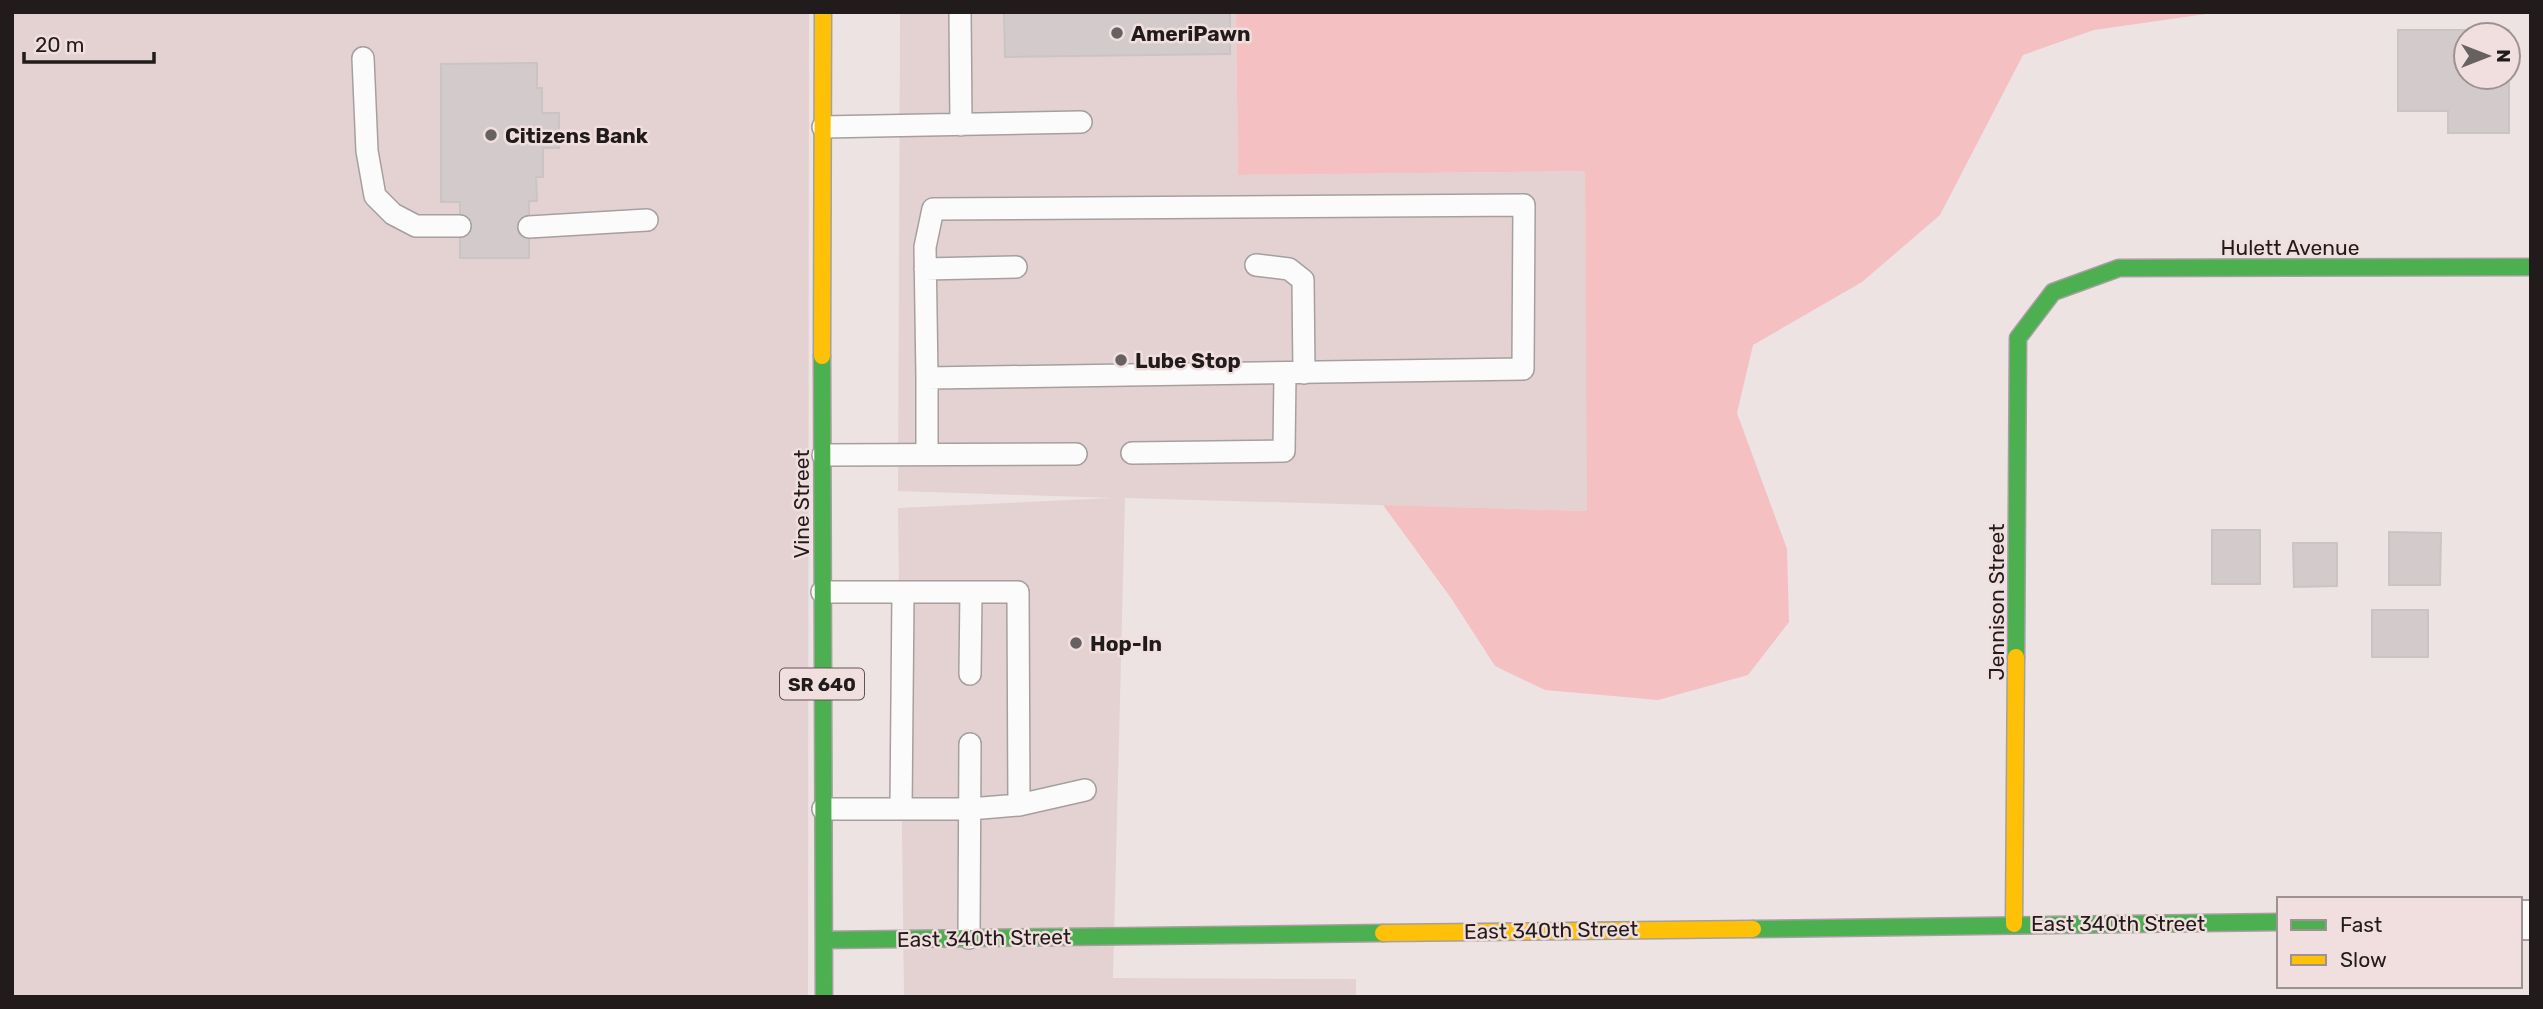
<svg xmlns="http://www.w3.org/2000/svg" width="2543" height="1009" viewBox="0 0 2543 1009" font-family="Rubik,sans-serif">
<rect width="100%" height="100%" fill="#ede3e3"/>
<path fill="#e4d2d2" d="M12,12H809L808,997H12Z
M900,12H1236L1238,175L1585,171L1588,511L1125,498L1113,978L1356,979V997H904L898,508L1112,498L898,491Z"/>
<path fill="#f4c0c1" d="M1236,12H2220L2094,30L2023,55L1940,215L1862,282L1753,345L1737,413L1787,549L1789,622L1748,675L1658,700L1545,690L1495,666L1451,598L1383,505L1587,511L1585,171L1238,175Z"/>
<path fill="#d3cbcb" stroke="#cbc4c4" stroke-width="2" fill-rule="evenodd" d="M1004,12H1230V54L1005,57Z
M2398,30H2509V133H2448V111H2398ZM2466,35H2508V77H2466Z
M537,63V88H542V113H559V148H543V177H536L537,201H529V258H460V202H441V64Z
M2212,530H2260V584H2212Z
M2389,532L2441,533L2440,585H2389Z
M2293,543H2337V586L2294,587Z
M2372,610H2428V657H2372Z"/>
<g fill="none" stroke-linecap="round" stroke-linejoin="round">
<g stroke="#a69f9f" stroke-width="24">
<path id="lane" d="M960,12L961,125
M363,58L367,151L375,196L393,214L416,226H460
M823,127L1081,122
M529,227L647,220
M1256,265L1289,269L1303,280L1304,373
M925,269L1016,267
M927,378L925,247L933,209L1524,205L1523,369L927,378V454
M1132,453L1284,451L1285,373
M823,455L1076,454
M822,592H971L970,674
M971,592H1018L1019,805
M823,809H970L1019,805L1085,790
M901,809L903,593
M969,938L970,744"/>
</g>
<g stroke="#a69f9f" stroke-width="42">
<path id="street" d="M2520,920H2531"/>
</g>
<g stroke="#a69f9f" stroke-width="19">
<path id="fast" d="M822,356L824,997
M2016,657L2018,338L2053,292L2119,268L2531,267
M1753,929L2279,922
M824,940L1383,933"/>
</g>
<g stroke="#a69f9f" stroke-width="19">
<path id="slow" d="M822,356L823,12
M2014,924L2016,657
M1383,933L1753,929"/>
</g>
<use href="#lane" stroke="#fcfbfb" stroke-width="21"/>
<use href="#street" stroke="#fcfbfb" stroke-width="38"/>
<use href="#fast" stroke="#4caf50" stroke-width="16"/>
<use href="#slow" stroke="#ffc107" stroke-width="16"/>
</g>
<g fill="#686161" stroke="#f1dfdf" stroke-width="2.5">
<circle cx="1117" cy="33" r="7"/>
<circle cx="491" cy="135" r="7"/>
<circle cx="1121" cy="360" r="7"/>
<circle cx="1076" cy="643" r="7"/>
</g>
<g text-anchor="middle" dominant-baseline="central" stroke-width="5" stroke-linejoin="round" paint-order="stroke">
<rect fill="#f1dfdf" stroke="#5f5656" stroke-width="2" x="780" y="668.5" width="84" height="31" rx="5"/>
<g font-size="19" font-weight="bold" fill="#211b1b">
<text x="822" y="684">SR 640</text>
</g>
<g font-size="21" font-weight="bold" fill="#211b1b" stroke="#f1dfdf" text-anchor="start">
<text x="1131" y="33">AmeriPawn</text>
<text x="505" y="135">Citizens Bank</text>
<text x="1135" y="360">Lube Stop</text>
<text x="1090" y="643">Hop-In</text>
</g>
<g font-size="21" fill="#211b1b" stroke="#f1dfdf">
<text x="2290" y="247">Hulett Avenue</text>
<text transform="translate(801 504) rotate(-90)">Vine Street</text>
<text transform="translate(1996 602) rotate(-90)">Jennison Street</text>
<text x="2118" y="923">East 340th Street</text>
<text transform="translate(1551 930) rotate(-1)">East 340th Street</text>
<text transform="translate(984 938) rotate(-1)">East 340th Street</text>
</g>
</g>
<rect width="2543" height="1009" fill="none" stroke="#211b1b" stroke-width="28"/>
<rect x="2277" y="897" width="245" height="91" fill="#f1dfdf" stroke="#9e9191" stroke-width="2"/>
<rect x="2291" y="920" width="35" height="10" fill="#4caf50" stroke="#9e9191" stroke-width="2"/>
<text x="2340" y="932" font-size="21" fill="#211b1b">Fast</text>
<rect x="2291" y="955" width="35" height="10" fill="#ffc107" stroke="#9e9191" stroke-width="2"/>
<text x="2340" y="967" font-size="21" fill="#211b1b">Slow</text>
<g transform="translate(2487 56) rotate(90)"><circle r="33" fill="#f1dfdf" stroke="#9e9191" stroke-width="2"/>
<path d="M0-5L12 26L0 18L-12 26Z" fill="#686161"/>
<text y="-10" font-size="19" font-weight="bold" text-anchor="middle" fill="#211b1b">N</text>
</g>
<path d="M24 52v10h130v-10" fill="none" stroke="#211b1b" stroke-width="3.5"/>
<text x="35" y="52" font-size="21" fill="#211b1b" stroke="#f1dfdf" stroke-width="5" paint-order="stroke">20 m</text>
</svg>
